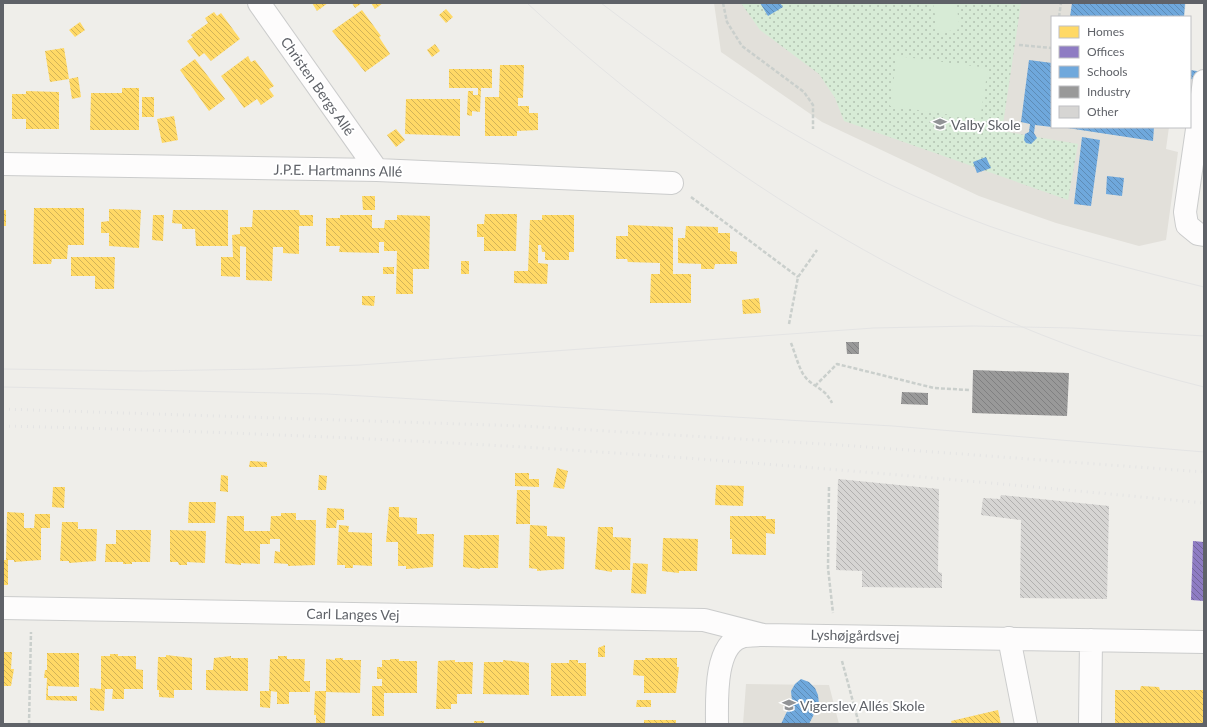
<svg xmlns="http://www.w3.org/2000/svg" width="1207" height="727" viewBox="0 0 1207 727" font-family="Lato,sans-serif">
<defs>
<pattern id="park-dots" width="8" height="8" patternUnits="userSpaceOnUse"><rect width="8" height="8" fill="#d7ebd6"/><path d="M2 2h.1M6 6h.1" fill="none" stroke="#b2c2b1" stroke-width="1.8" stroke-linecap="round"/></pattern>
<pattern id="homes-back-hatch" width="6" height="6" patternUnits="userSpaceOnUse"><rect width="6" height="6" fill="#ffd966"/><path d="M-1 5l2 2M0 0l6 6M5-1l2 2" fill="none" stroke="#d2b358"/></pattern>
<pattern id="offices-back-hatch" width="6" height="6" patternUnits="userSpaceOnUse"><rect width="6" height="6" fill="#8e7cc3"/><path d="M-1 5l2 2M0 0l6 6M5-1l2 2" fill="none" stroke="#72649a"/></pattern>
<pattern id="schools-back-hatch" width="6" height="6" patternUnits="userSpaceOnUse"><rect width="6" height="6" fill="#6fa8dc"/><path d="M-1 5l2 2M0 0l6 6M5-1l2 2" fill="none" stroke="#5e8cb6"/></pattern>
<pattern id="industry-back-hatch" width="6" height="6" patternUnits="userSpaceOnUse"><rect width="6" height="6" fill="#999"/><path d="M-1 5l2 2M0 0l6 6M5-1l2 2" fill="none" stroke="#808081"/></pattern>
<pattern id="building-back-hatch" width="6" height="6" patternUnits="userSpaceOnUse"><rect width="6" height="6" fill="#d6d5d3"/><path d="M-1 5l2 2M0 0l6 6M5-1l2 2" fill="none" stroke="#b1b0af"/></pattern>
</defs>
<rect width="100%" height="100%" fill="#efeeea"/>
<path fill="#e2e0da" d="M714,3H1186L1184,17H1052V127H1169L1166,149L1178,152L1166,240L1139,246L1056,223L979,196L822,122L721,52Z
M746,684L829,685L839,724H743Z"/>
<path fill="url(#park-dots)" d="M741,3H1021L1002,131L1078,144L1068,200L844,121L835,98L819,74L760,30Z"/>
<path fill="#d7ebd6" d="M933,3H956L960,29L938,33Z
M897,56L988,68L980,119L890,106Z"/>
<path fill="url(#homes-back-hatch)" d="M312,3H328L317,11Z
M352,3H362L355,8Z
M371,3H383L375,9Z
M446,9L453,17L446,23L439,15Z
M362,10L381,36L379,37L390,54L365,72L332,31Z
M214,12L217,16L221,13L240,39L211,61L204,53L199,57L187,41L193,37L191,35L208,23L205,18Z
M80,22L85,30L75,37L69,30Z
M435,44L440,51L432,57L427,50Z
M64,48L69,79L50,82L45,51Z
M248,56L251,62L255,60L274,86L269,89L274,96L261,105L257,99L244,108L221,76Z
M195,59L225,99L209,111L180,70Z
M500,65H524L523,98H518V106H529V113H538V130L517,131V136H485V97H499Z
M449,69H492V88H481L480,112L472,111V116L467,115L468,91H473V95H478V88H449Z
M78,77L81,97L72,99L69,79Z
M122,88H139V130H90L91,93H122Z
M26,91L59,92V129H26V119H12V94H26Z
M142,97H154V117H142Z
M406,99H460V136L405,134Z
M174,116L178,140L162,143L157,119Z
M396,129L405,140L396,147L387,135Z
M362,196H375V210H363Z
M34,208H84V245H68L67,259H52L51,264H33Z
M109,209L141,210L139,248L109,246V233H101V222L109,221Z
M3,210H6V226H3Z
M173,210H228V246H196L195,229H182V224L172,223Z
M253,210H299L300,215H313V226H299V254L283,253V247H273L272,281L246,280V247L240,246V277L221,276V257H233L232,235L240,234V227H252Z
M485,214H517L516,251H484V237H477V224H484Z
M153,215H164L163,241L152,240Z
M340,215H372V228H384L385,220H397V215L430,216L429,269H413V294H396L397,251H384V242H379V253L339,252L340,246H326V218H340Z
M542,215H574V252H569V260H545V252H542L541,245H538V263L548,264L547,284L514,283V271H528L530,220H542Z
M628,225L673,227V274H691V303H650L651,274H660V263L628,262L627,259H616V236H628Z
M686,226L718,227V233H730V251L737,252V264H715L714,269H701V264L678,263V238H685Z
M71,257H115L114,289H95V276H71Z
M461,261H469V274H461Z
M383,267H394V274H383Z
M362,296H375L374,306L362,305Z
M759,298L761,313L743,314L742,300Z
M250,461L267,462V467H249Z
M557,468L568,471L564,489L553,487Z
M515,473H529V479H539V487L515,486Z
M221,475L228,476V492L220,491Z
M319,475L327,476L326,490H318Z
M716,485L744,486L743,506L715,505Z
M53,487H65L64,508L52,507Z
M517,490H530V524H516Z
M189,502H216L215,523H188Z
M389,507H399V517L417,518V534H434L433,567L406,569V566H398V542H386Z
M327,508L344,509V520H337L336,528H326Z
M7,512L24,513V528H34L35,514H50V528H41V560L14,562V560H8V585H3V560H6Z
M281,513H296V520H316L315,565L288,566V564L274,563L275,551L280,552V539H270V544H260V564L241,563V565L225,563L227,516H244V531H270L271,516H281Z
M730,516H766V519H775V534L766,533V555L732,554V539H730Z
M62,522H78V529H97L96,561L69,563V561H60Z
M339,525L349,526L348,532L372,533V566L353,565V568H345V565H337Z
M530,525L547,526V536L565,537L564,569L537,571V569L529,568Z
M598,527H613V537L631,538L630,570H612V572L595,569Z
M116,530H151L150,562H132V564H123V562H105L106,544H116Z
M170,530L206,531L205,563L187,562V565H179L178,562H170Z
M464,535H499L498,568H480V569L463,567Z
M663,538L698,539L697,571H679V573L662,571Z
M633,563L648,564L646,594L631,593Z
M605,645V657H598V648Z
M3,652H12L11,669H14L11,686H3Z
M47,653H79V687L48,686V696H77V701L46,700L47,678H44L45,670H47Z
M110,654H118V656H136V669L143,670V689H124V699H112L113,689H105L104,711L90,710V688L101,689V656H110Z
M166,655L192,658V690H174V698L159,697V690H157L158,657H166Z
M231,656V658H248V691L206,690V670H213L214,658Z
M278,656H287V659H305L304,681H310V692H289V704H277V692L271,691L270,708L260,707V691H269L270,659H278Z
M335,658H343V660H361L360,693L326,692L325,724H316V715H314L315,691H326V659L335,660Z
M645,658H677V667H679L676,693H644V676L633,675L634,660H645Z
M390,659H399V661H417V693H384V716H372V686H382V679H377V667H382V660H390Z
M455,660V662H473L472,694H457V704H451V709H436L438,661Z
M503,660L529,663V695L483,694L484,662H503Z
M569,660H578V663H586V696H551V663H569Z
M1141,686L1159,687L1160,690H1204V724H1115V690H1140Z
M637,700H651V707H636Z
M998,710L1001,724H952L951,721Z
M644,720H676V724H644Z
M474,721H484V724H474Z"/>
<path fill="url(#offices-back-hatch)" d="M1193,541L1204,542V601L1191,600Z"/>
<path fill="url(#schools-back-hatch)" d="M760,3H780L783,7L768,16Z
M1072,3H1185L1184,17H1070Z
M1029,60L1052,63V127L1035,125L1034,133L1037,138L1031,144L1026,143L1024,140L1025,134L1029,132L1030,124L1021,122Z
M1190,70L1204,72V81L1190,79Z
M1061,127H1154L1153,141Z
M1082,137L1100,140L1091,206L1074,204Z
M986,157L991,168L977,173L973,162Z
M1107,176L1124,178L1122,196L1106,194Z
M801,679L809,682L815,688L818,695L819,704L809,724H781L792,701L791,691L795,684Z"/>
<path fill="url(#industry-back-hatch)" d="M846,342H859V354H847Z
M973,370L1069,373L1067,416L972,413Z
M902,392L928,393V405L901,404Z"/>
<path fill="url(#building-back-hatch)" d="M838,479L939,489L938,572L942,573V588L862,587V571L836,570Z
M1001,495L1109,506L1107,599L1020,598L1021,520L981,515L983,498L1000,499Z"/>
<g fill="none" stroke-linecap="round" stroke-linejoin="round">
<g stroke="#cbcccc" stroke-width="24">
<path id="minor" d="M259,3L377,170
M1204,81L1185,212L1187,225L1198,234L1204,235
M3,164L377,170L672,183
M3,608L704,620L763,635L1204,642
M1009,638L1026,724
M717,724C717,701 714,646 741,637C747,635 754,636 760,635
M1090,724L1091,640"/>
</g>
<path stroke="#cacfcc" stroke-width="2.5" stroke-dasharray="4 2" stroke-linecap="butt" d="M723,3L727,22L742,46L804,92L813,105V129
M1059,17L1061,3
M1019,45L1052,48
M691,197L798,277
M789,324L798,277L817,250
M791,343C795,353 798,365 803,374C812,388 824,386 832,403
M815,386L837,364L934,388L969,390
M829,487L828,568L833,613
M842,661L859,724
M29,724L31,632"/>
<use href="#minor" stroke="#fdfcfc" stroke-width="22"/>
<path stroke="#e4e4e4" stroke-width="1" d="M527,3C716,178 952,325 1204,387
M601,3C721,95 846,174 989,226C1060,251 1131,269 1204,287
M3,369L142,371L267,369L360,365L873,328L973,326L1072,328L1204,336
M3,387L327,394L893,426L1204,452"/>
<path stroke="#e4e4e4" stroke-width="3" stroke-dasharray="1 5" stroke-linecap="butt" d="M3,409L523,426L840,445L1204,472
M3,426C176,430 350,437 523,447C750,461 977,481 1204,503"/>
</g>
<defs>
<g id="school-bare" transform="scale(1.08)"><path d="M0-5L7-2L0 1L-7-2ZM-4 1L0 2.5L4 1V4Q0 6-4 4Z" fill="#919396" stroke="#fff" stroke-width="2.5" paint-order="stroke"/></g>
</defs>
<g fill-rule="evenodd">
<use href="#school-bare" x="940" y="124"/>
<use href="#school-bare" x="789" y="705"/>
</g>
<g text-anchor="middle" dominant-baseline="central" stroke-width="4" stroke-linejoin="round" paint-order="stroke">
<g font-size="14" fill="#5f6268" stroke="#fff">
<text transform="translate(318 86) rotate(55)">Christen Bergs Allé</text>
<text transform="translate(338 170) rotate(1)">J.P.E. Hartmanns Allé</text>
<text transform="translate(353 614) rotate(1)">Carl Langes Vej</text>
<text transform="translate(855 635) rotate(1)">Lyshøjgårdsvej</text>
</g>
<g font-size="14" fill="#5f6268" stroke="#fff" text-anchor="start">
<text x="951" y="124">Valby Skole</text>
<text x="800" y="705">Vigerslev Allés Skole</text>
</g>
</g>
<rect width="1207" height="727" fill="none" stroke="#5f6268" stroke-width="8"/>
<rect x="1051" y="16" width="140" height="112" fill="#ffffff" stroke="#bfc0c3"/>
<rect x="1059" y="26" width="20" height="12" fill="#ffd966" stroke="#bfc0c3"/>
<text x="1087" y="36" font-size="12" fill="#5f6268">Homes</text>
<rect x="1059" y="46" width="20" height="12" fill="#8e7cc3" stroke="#bfc0c3"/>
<text x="1087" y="56" font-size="12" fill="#5f6268">Offices</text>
<rect x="1059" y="66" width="20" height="12" fill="#6fa8dc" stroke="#bfc0c3"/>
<text x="1087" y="76" font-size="12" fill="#5f6268">Schools</text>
<rect x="1059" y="86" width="20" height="12" fill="#999999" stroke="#bfc0c3"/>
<text x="1087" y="96" font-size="12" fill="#5f6268">Industry</text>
<rect x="1059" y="106" width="20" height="12" fill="#d6d5d3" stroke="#bfc0c3"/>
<text x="1087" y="116" font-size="12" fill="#5f6268">Other</text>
</svg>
